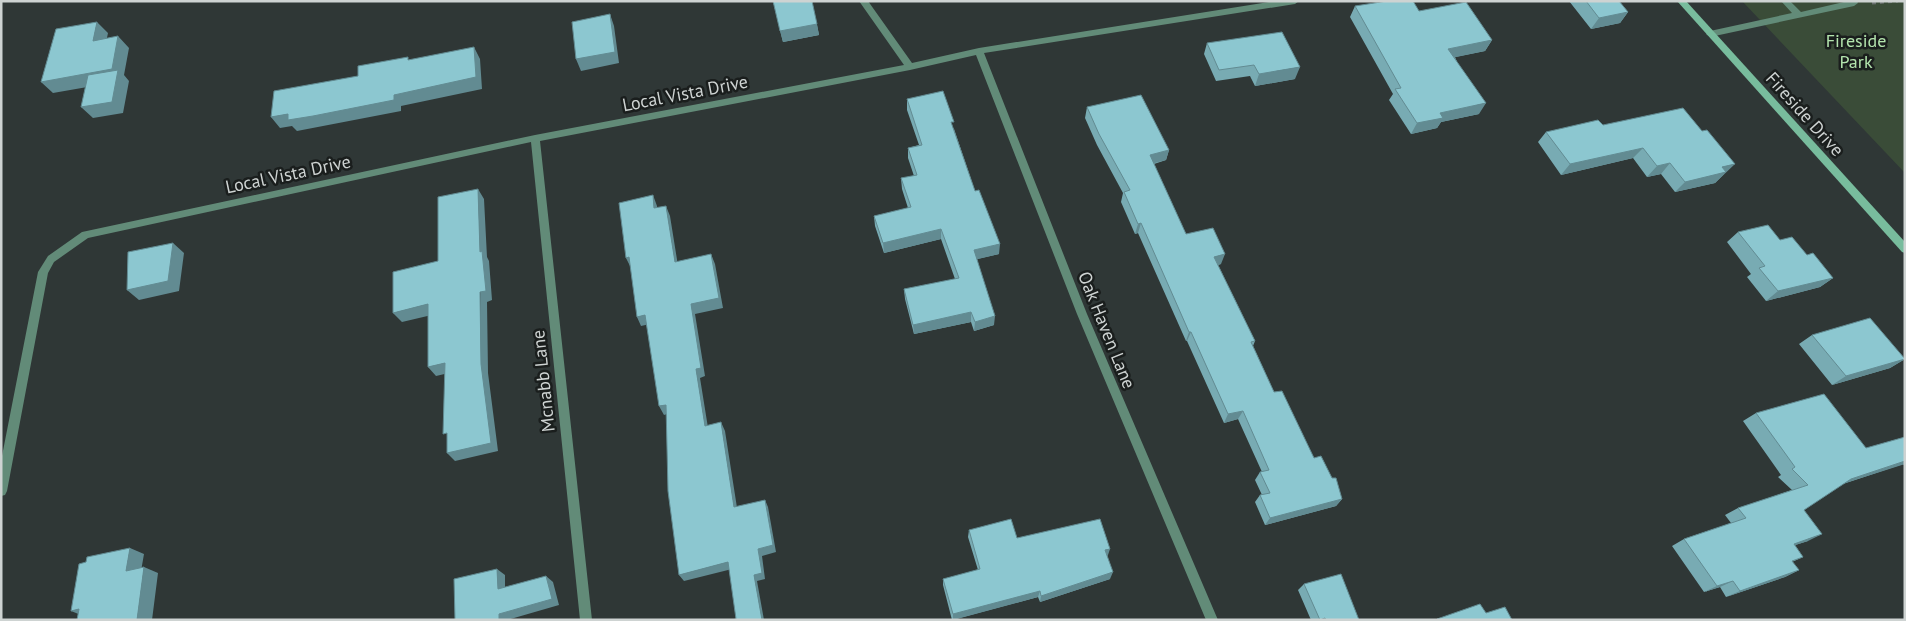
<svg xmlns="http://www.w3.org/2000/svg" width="1906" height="621" viewBox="0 0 1906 621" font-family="'PT Sans',sans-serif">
<rect width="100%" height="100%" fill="#2f3736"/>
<path fill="#3a4c38" d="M1742,1H1905V173Z"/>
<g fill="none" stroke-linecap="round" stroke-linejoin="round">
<path stroke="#6a7170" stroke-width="3" stroke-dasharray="4 4" stroke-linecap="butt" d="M1872,3L1898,1"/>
<path fill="#628b78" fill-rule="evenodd" d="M1781,1H1790L1801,12L1848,1H1857L1858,3L1854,6L1710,37L1706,34L1710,31L1792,13Z"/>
<path fill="#628b78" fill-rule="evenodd" d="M859,1H868L912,63L979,48L1275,1H1299L1295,4L984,53L1087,314L1218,620H1206L1077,314L976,55L910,70L540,141L592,620H580L531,142L88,238L54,262L48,273L7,491L5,495L1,496V461L38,272L48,256L82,232L535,135L904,65Z"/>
<path fill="#78bc9d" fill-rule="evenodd" d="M1677,1H1686L1905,242V253L1902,252Z"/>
</g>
<path fill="#78abb3" d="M773,1H812L819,35L783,42Z
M1569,1H1619L1628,12L1620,23L1591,29Z
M1355,6L1419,11L1492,40L1485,51L1455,57L1479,114L1441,122L1437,128L1411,134L1389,100L1393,94L1350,17Z
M1207,43L1295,79L1255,86L1250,76L1216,81L1204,54Z
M907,99L954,129L975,191L999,254L977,259L994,325L974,331L971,322L914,334L905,299L904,289L955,279L941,239L884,253L875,226L874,216L908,208L902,189L901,178L914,176L908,158V148L919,145L907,110Z
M1087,107L1169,150L1166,160L1154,164L1186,234L1221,264L1218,265L1255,341L1253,346L1274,392L1314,458L1342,499L1336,506L1265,525L1255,502L1260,495H1262L1255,480L1260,472H1262L1238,419L1224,423L1187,341H1186L1138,233L1135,234L1121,202L1123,193L1097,145L1085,118Z
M1603,125L1724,174L1715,183L1675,192L1661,174L1647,177L1633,158L1561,175L1538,142L1546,132Z
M1738,232L1780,240L1807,255L1833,278L1820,287L1766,301L1747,277L1751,274L1727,242Z
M1812,335L1905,359L1890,368L1832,385L1799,344Z
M1756,413L1866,448L1905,437V466L1903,464L1843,484L1804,510L1808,541L1795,545L1803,557L1792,562L1799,570L1785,577L1726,597L1720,587L1704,592L1672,546L1684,539L1731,523L1725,515L1738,508L1792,490L1778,477L1781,475L1743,421Z
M969,530L1017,538L1108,555L1107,556L1110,579L1040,602L1038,597L952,620L943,585V579L978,570L968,537Z
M1304,584L1359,620H1311L1298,590Z"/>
<path fill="#628b92" d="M1628,12L1620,23L1591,29L1599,18Z
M610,14L614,26L619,63L581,71L576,59Z
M97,22L108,33L104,52L93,41Z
M817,24L819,35L783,42L780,31Z
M118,36L129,48L124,75L129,81L123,113L93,118L81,107L116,82L53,93L41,82Z
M1492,40L1485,51L1442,60L1448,49Z
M474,47L480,59L482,89L401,106V111L297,131L292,126L280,128L271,117L394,95Z
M1300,67L1295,79L1255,86L1259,74Z
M1486,103L1479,114L1441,122L1437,128L1411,134L1417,123L1440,113Z
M1643,148L1633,158L1561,175L1570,164Z
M1169,150L1166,160L1147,165L1150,155Z
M1670,163L1661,174L1647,177L1657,166Z
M1735,164L1715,183L1675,192L1685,182L1722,167Z
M478,189L484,199L487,257L489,261L492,300L487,302L488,373L498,451L455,461L447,453L481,364L480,252Z
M653,195L657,206L658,218L654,208Z
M666,206L670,216L679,272L675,262Z
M1141,223L1138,233L1135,234L1138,224Z
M941,229V239L884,253L883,243Z
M173,243L184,253L179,291L139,300L127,290Z
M1000,244L999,254L974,260V250Z
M711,254L715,264L723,308L695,314L705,376L700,378L709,434L705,426L696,369L691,304Z
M1225,254L1221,264L1210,267L1214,257Z
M629,257L631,268L626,258Z
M1833,278L1820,287L1766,301L1778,291Z
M428,304L436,314L402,322L393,313Z
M971,312V322L914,334L913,325Z
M645,315L650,324L641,326L637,317Z
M995,316L994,325L974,331L975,322Z
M1189,332H1191L1187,341H1186Z
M1905,359L1890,368L1832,385L1846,376Z
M445,363L453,372L436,376L428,367Z
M666,405L670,413L664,415L659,406Z
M1243,411L1238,419L1224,423L1228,414Z
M721,422L725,431L738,514L734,507Z
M1905,461V464L1836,486L1851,479Z
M1342,499L1336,506L1265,525L1270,518Z
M765,500L768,507L776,552L762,556L765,579L757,581L764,620H762L754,575Z
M1822,534L1808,541L1780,550L1794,544Z
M130,548L144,554L140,577L126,571Z
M1110,549L1108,555L1102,557L1105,550Z
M728,562L732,569L684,581L679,575Z
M144,567L158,573L152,620H137Z
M497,569L505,575V595L498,589Z
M1799,570L1785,577L1726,597L1740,591Z
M1113,572L1110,579L1040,602L1041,596Z
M546,576L553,582L559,605L507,620H499V614Z
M1733,581L1720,587L1704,592L1717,586Z
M1040,591L1038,597L953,620V614Z
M79,609L86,617L71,611Z"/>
<path fill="#8cc7d0" stroke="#628b92" d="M773,1H812L817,24L780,31Z
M1387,1H1413L1419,11L1466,2L1492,40L1448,49L1486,103L1440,113L1443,118L1417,123L1395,89L1401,88L1355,6Z
M1586,1H1619L1628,12L1599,18Z
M610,14L615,52L576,59L572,22Z
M97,22L93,41L118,36L112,69L41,82L56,29Z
M1282,32L1300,67L1259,74L1254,65L1219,70L1207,43Z
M474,47L476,77L394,95V100L313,116L288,120V114L271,117L274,91L358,76V66L408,57V60Z
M118,70L112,102L81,107L88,75Z
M943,91L954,122H951L975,191L979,190L1000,244L974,250L995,316L975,322L971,312L913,325L904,289L959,278L941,229L883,243L874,216L911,207L901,178L917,175L908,148L922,145L907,99Z
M1141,95L1169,150L1150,155L1186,234L1213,228L1225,254L1214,257L1255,341L1251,342L1274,392L1282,391L1314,458L1321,456L1332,478H1336L1342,499L1270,518L1260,495L1270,493L1260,472L1269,470L1243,411L1228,414L1191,332H1189L1141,223L1138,224L1124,192L1130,190L1099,134L1087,107Z
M1683,108L1702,131L1707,130L1735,164L1722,167L1726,172L1685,182L1670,163L1657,166L1643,148L1570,164L1546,132L1598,120L1603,125Z
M478,189L480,252L482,251L486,291L480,292L481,364L491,443L447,453V433L443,434L445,363L428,367V304L393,313V272L438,261V197Z
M653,195L654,208L666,206L675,262L711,254L719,298L691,304L701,368L696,369L705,426L721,422L734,507L765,500L773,545L758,549L762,573L754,575L762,620H732L736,619L728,562L679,575L668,491L666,405L659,406L645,315L637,317L629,257L626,258L619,203Z
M1768,225L1780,240L1792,237L1807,255L1813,253L1833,278L1778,291L1759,268L1765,266L1738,232Z
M173,243L168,281L127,290L128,252Z
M1870,318L1905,359L1846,376L1812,335Z
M1824,394L1866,448L1905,437V461L1851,479L1804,510L1822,534L1794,544L1803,557L1792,561L1799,570L1740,591L1733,581L1717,586L1684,539L1746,518L1738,508L1808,485L1792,469L1795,467L1756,413Z
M1011,519L1017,538L1100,519L1110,549L1105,550L1113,572L1041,596L1040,591L953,614L943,579L980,569L969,530Z
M130,548L126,571L144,567L137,620H77L79,609L71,611L79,564L86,562L87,557Z
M497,569L498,589L546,576L552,599L499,614V620H455L454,579Z
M1341,574L1359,620H1326L1325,618L1320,620L1304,584Z
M1480,604L1486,613L1505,607L1512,620H1438L1437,619Z"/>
<g text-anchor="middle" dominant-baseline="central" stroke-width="5" stroke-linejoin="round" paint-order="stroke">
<g font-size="18" fill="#b3e4ad" stroke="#1a1e1d">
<text x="1856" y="40">Fireside<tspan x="1856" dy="21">Park</tspan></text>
</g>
<g font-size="18" fill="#ced3d2" stroke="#1a1e1d">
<text transform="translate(685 93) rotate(-11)">Local Vista Drive</text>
<text transform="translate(1805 114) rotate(48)">Fireside Drive</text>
<text transform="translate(288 174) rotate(-12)">Local Vista Drive</text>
<text transform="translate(1107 330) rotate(68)">Oak Haven Lane</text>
<text transform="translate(543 381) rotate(-96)">Mcnabb Lane</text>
</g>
</g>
<rect width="1906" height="621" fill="none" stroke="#ced3d2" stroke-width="5"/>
</svg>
